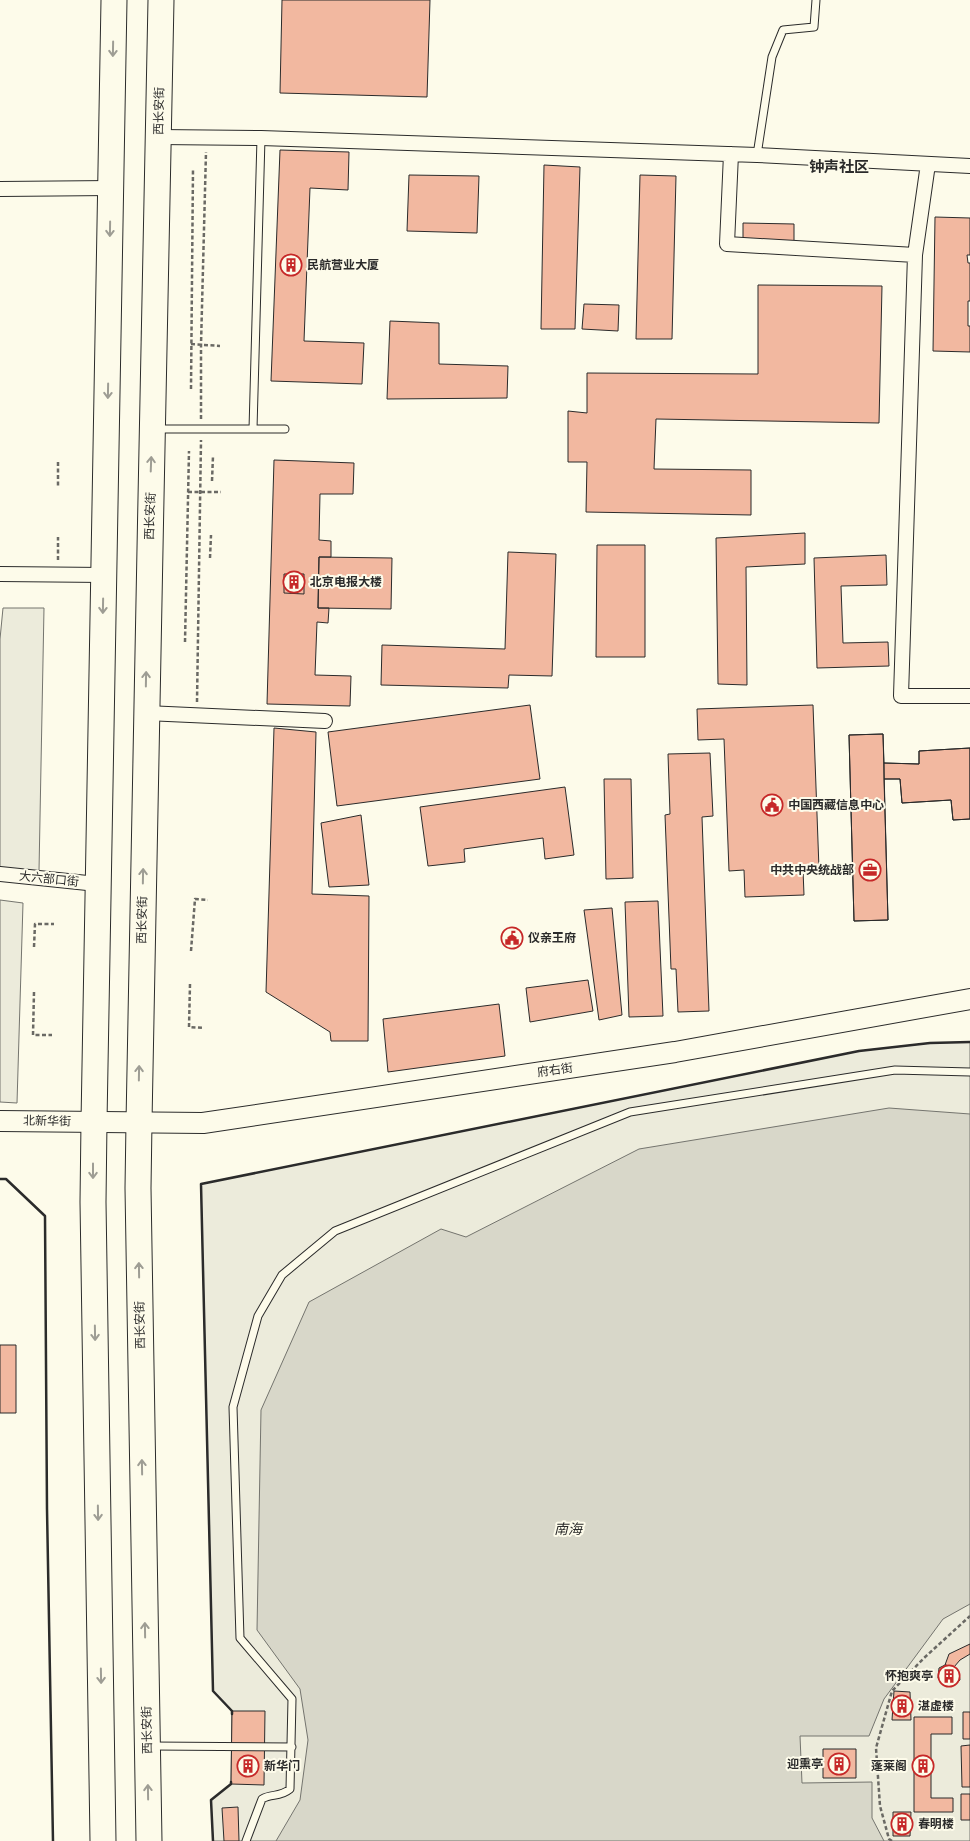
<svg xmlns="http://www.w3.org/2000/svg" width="970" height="1841" viewBox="0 0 970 1841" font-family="Arial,'Noto Sans SC',sans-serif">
<rect width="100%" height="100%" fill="#fdfbea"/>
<path fill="#ecebdb" stroke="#74746e" d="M3,608H44L39,871L0,868V639Z
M0,900L23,903L17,1103L0,1102Z
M970,1042V1841H213L211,1800L231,1784L232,1711L213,1691L201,1184L859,1051L930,1043Z"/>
<path fill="#d8d7c9" stroke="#74746e" d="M889,1108L970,1114V1604L943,1619L884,1699L869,1736H800L802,1783L872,1782V1818L884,1841H276L300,1800L308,1740L300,1689L257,1630L261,1410L309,1302L441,1229L466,1237L639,1149Z"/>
<path fill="#f2b8a0" stroke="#2b2b2b" d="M282,0H430L427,97L280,93Z
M280,150L349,152L348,190L310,188L304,341L364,343L362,384L271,381Z
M544,165L580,167L575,329H541Z
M409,175L479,176L477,233L407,231Z
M640,175L676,176L672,339H636Z
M935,217L970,218V255H967L968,263H970V301H968V326H970V352L933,351Z
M743,223L794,224V242L743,241Z
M758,285L882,286L879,423L656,419L654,469L751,470V515L586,512L587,462H568V411L587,413V373L758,374Z
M584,304L619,305L618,331L582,329Z
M390,321L439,323V364L508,366L507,398L387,399Z
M274,460L354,463L353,494H320L319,540L331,541V557H319L318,608H329L328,623L317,622L315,675L351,676L350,706L267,704Z
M805,533V564L746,567L747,685L718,684L716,538Z
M597,545H645V657H596Z
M508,552L556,554L552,676L509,675L508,688L381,685L382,645L505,649Z
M886,555L887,585L841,586L843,643L888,642L889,666L817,668L814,558Z
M319,557L392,558L391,609L318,608Z
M284,574H304V594L284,593Z
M530,705L540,779L337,806L328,732Z
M813,705L819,869L803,870L804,895L745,897L744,870L729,871L724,739L698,740L697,709Z
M274,728L316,732L312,894L369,896L368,1041H331L330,1032L266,992Z
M883,734L884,763L919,764V751L970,748V819L953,820L951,800L902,803L900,779H884L888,920L854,921L849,735Z
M883,734L888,920L854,921L849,735Z
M970,748V819L953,820L951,800L902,803L900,779H884V763L919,764V751Z
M710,753L713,816L702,817L709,1011L678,1012L676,969H671L665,815L670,814L668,754Z
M604,779H631L633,878L606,879Z
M565,787L574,855L545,859L543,838L464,849L465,862L428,866L420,807Z
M361,815L369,885L329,887L321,823Z
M658,901L663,1016L629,1017L625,902Z
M612,908L622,1015L599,1020L584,910Z
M588,980L593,1011L530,1022L526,988Z
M499,1004L505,1056L388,1072L383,1019Z
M0,1345H16V1413H0Z
M970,1644V1654L960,1660L954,1667L945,1665L949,1654Z
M945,1665L954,1667L959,1673L960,1680L954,1684H943L938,1678L939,1668Z
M894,1691L910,1692L911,1720H892Z
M232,1711H265L264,1785L231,1784Z
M963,1712H970V1739H963Z
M914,1717H952V1734H931V1798H953V1812H914Z
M970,1745V1787H962L961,1746Z
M823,1749H856V1778H823Z
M961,1794H970V1820H961Z
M238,1807L239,1841H224L222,1808Z
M893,1812H911L910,1836H893Z"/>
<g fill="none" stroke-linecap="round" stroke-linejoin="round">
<g stroke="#2b2b2b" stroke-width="9">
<path id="lane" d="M757,155L772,57L783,30L814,27L816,0
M158,429H285
M253,429L261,138
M152,1746L292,1747
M246,1841L262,1799C272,1793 279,1798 290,1789L292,1699L240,1638L233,1407L258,1316L282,1275L335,1231L630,1112L895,1070L970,1072"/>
</g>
<g stroke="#2b2b2b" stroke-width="16">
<path id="street" d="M159,137L261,138L757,155L970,166
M731,154L727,244L915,255
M928,164L915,255L901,696H970
M0,189L111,188
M0,574L104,575
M146,713L325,721
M0,874L97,884"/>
</g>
<g stroke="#2b2b2b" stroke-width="22">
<path id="secondary" d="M0,1121L203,1123L675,1052L970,999"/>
</g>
<g stroke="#2b2b2b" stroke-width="27">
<path id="highway" d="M103,1841L93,1202L94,1122L114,0
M149,1841L138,1188L139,1122C143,748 156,374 161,0"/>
</g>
<path stroke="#6a6964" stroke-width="2.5" stroke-dasharray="4 2.5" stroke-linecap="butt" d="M191,344L220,346
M191,389L193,169
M201,419V345L206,152
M58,462V487
M212,481L213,456
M188,492H221
M210,558L211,535
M58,560V537
M185,642L189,451
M197,702L201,440
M34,947L35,924H54
M191,951L195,899L208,900
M190,984L189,1027L204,1028
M34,992L33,1035H52
M892,1841L889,1839L880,1806L876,1748L892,1691L924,1658L970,1616"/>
<use href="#lane" stroke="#fdfbea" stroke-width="7"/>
<use href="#street" stroke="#fdfbea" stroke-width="14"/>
<use href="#secondary" stroke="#fdfbea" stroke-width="20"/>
<use href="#highway" stroke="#fdfbea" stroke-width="25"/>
<path stroke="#2b2b2b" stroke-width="2.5" d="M0,1179H6L45,1216L47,1509L53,1841
M232,1714V1711L213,1691L201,1184L859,1051L930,1043L970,1042
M213,1841L211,1800L231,1784V1782"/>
</g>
<defs><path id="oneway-shaft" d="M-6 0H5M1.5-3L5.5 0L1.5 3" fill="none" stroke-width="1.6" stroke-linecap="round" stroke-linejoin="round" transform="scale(1.25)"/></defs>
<g stroke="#9e9d94">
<use href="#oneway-shaft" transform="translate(113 49) rotate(91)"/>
<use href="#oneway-shaft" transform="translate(110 229) rotate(91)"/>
<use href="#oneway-shaft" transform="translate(108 391) rotate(91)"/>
<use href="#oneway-shaft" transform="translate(151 464) rotate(-88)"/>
<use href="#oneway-shaft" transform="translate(103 606) rotate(91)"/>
<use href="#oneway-shaft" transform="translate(146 679) rotate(-89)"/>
<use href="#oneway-shaft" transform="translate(143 876) rotate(-89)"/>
<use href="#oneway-shaft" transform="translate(139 1073) rotate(-89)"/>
<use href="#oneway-shaft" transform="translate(93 1171) rotate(90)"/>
<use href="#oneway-shaft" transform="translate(139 1270) rotate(-91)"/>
<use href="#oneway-shaft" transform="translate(95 1333) rotate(89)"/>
<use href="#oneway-shaft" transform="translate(142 1467) rotate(-91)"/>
<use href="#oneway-shaft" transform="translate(98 1513) rotate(89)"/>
<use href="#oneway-shaft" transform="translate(145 1630) rotate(-91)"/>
<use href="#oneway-shaft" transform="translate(101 1676) rotate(89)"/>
<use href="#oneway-shaft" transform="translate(148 1792) rotate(-91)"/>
</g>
<defs>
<g id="building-ring" transform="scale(1.125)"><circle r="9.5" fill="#fdfbea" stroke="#c62828" stroke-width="1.5"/><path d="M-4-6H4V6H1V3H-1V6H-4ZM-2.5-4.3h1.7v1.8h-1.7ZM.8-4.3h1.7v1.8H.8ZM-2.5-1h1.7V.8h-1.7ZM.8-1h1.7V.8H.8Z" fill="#c62828"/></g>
<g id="civic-ring" transform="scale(1.125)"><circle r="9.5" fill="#fdfbea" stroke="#c62828" stroke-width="1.5"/><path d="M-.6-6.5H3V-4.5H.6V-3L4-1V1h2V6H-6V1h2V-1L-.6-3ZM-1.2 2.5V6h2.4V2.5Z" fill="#c62828"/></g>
<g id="office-ring" transform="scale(1.125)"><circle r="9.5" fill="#fdfbea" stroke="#c62828" stroke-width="1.5"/><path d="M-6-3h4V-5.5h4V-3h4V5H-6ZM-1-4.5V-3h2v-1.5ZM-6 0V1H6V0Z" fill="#c62828"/></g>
</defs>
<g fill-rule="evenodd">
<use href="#building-ring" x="291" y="265"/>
<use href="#building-ring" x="294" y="582"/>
<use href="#civic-ring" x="772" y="805"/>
<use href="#office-ring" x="870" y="870"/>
<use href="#civic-ring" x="512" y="938"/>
<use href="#building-ring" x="949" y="1676"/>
<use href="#building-ring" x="902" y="1706"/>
<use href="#building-ring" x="839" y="1764"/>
<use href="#building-ring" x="248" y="1766"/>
<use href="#building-ring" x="923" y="1766"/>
<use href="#building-ring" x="902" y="1824"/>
</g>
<g text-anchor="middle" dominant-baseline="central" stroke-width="4" stroke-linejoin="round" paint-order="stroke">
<g font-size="12" fill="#2b2b2b" stroke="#fdfbea">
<text transform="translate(159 111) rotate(-89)">西长安街</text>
<text transform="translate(150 516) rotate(-88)">西长安街</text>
<text transform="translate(49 879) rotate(6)">大六部口街</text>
<text transform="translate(142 920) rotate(-89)">西长安街</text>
<text transform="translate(555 1070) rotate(-8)">府右街</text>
<text transform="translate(47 1121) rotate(1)">北新华街</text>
<text transform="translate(140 1325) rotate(-91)">西长安街</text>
<text transform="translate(147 1730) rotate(-91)">西长安街</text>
</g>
<g font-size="12" font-weight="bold" fill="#2b2b2b" stroke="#fdfbea" text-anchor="start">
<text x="307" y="265">民航营业大厦</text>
<text x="310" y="582">北京电报大楼</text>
<text x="788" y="805">中国西藏信息中心</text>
<text x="854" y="870" text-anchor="end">中共中央统战部</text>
<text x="528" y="938">仪亲王府</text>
<text x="933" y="1676" text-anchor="end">怀抱爽亭</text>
<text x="918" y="1706">湛虚楼</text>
<text x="823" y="1764" text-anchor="end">迎熏亭</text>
<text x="264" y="1766">新华门</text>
<text x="907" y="1766" text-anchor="end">蓬莱阁</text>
<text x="918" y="1824">春明楼</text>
</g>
<g font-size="14" font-style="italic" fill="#2b2b2b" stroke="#fdfbea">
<text x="568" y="1529">南海</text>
</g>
<g font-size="15" font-weight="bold" fill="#2b2b2b" stroke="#fdfbea">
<text x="839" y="166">钟声社区</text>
</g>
</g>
</svg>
